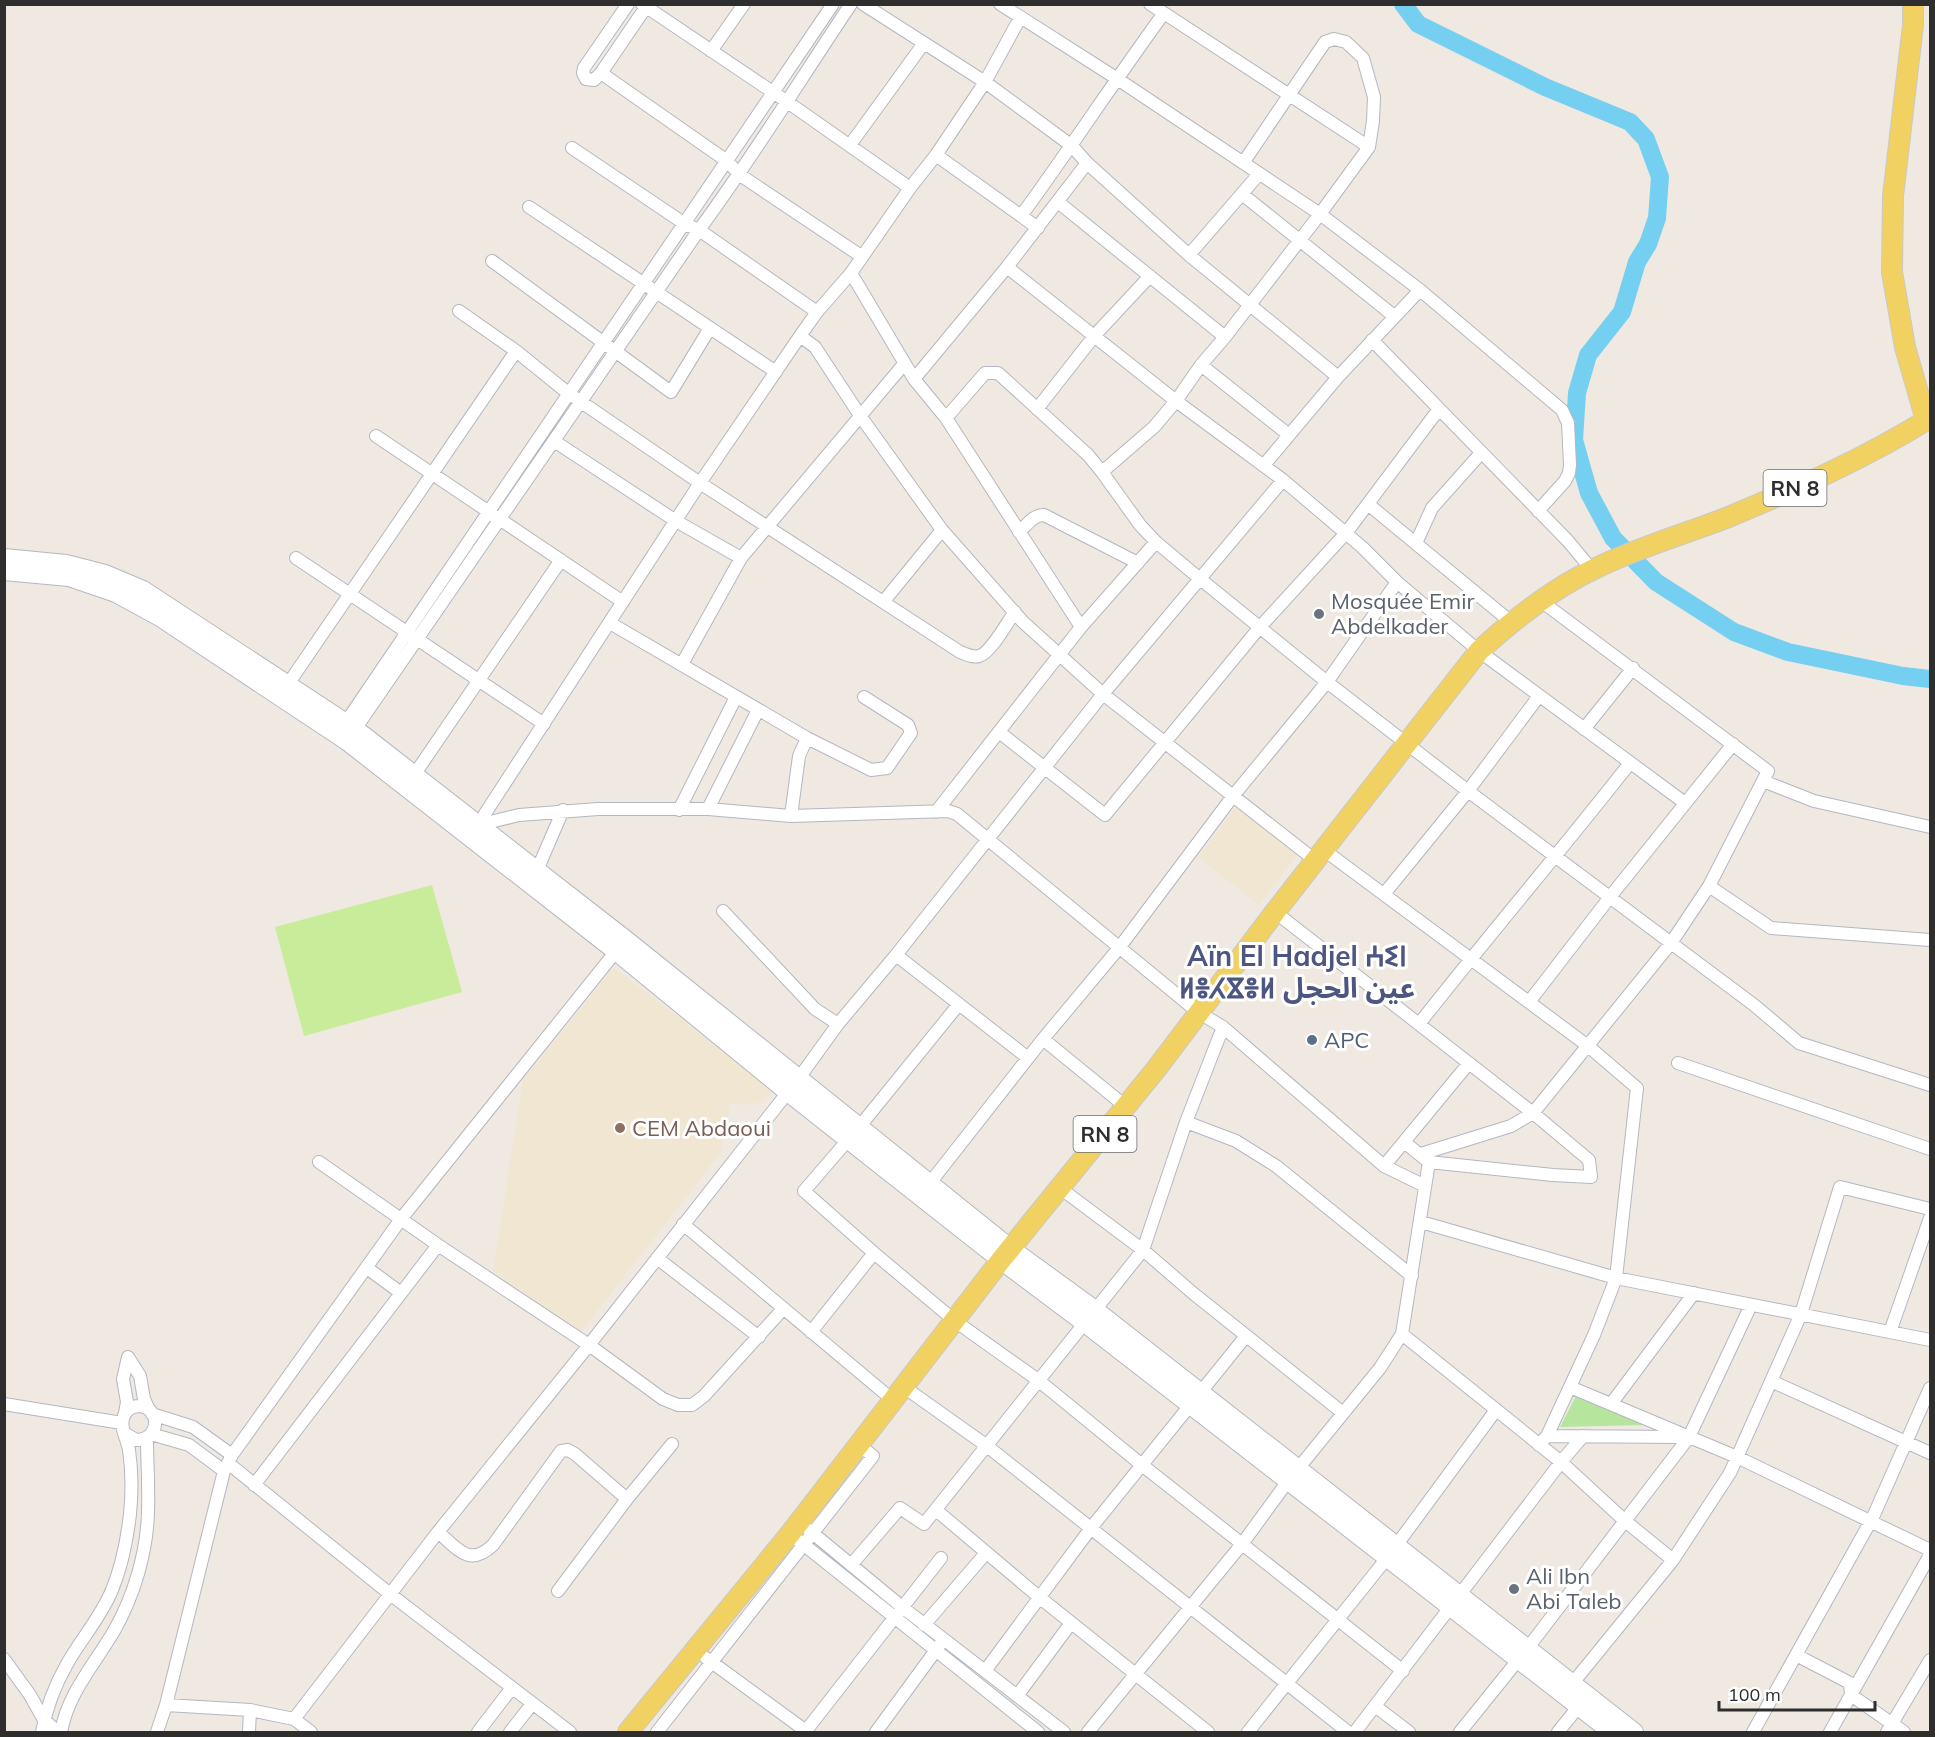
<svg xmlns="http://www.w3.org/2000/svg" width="1935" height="1737" viewBox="0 0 1935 1737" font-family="Mulish,'Noto Sans Arabic','Noto Sans Tifinagh',sans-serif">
<rect width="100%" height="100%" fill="#efe9e1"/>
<path fill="#f0e6d1" d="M1236,807L1297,855L1259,905L1198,857Z
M614,968L773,1089L761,1103L730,1104L721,1152L580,1333L493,1271L523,1080Z"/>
<path fill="#b6e59e" d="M1577,1394L1646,1425L1560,1427Z"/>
<path fill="#c9ec9a" d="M432,885L462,992L304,1036L275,927Z"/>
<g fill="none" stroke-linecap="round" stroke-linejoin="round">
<path stroke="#75cff0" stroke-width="18" d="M1403,4L1418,24L1545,87L1630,122L1646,139L1660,177L1657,218L1648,244L1637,262L1622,312L1588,355L1577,393L1574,440L1589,493L1613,538L1656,582L1734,632L1788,652L1903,676L1930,679"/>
<g stroke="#b4b7c1" stroke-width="14">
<path id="street" d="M628,4L584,68L583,73L586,79L594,80L601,73L648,4
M642,4L786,101L910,188
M863,4L985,82L1072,146L1087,163L1189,255L1338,377
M1000,4L1116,78L1320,214L1420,290L1562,410L1568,423L1570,465L1569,473L1565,481L1538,511
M1150,4L1369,147
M711,51L744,4
M601,73L727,161L740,175L861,256
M850,145L924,43
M572,148L685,224L699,230L817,312
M936,155L1038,228
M1242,194L1394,316
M1058,202L1225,337
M529,207L776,372
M1021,216C1070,149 1115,80 1164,13
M1189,255L1259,174
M492,261L671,392L710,328
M1007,267L1176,401L1283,480L1362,547L1397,582L1479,651L1685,803
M851,273L914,379L946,418L1081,627
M459,311L516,351L568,393L700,483L960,652C966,654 973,658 979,656C991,653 1007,622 1015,612
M800,336L815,347L861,417L942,530L1023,622L1103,694L1316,861
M1372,340L1568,541L1592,570
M1201,365L1289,435
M914,379L1007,267L1087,163
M1037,409L1095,335L1150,276
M946,418L985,373H998L1088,455L1102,472L1140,525L1156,542L1199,578L1327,682L1468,791L1754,1005L1799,1043L1930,1085
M376,436L623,602
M554,441L676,521L741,558
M1264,465L1338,377L1420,290
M1102,472L1154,427L1176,401L1201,365L1225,337L1320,214L1369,147L1373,121L1374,97L1363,58L1346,42L1334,39L1325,42L1243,163
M1368,504L1511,622
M1019,532C1027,525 1033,515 1044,515L1138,563
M1416,543L1432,508L1481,453
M296,558L544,724
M884,601L942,530
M610,623L807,738L799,756L791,816
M682,664L741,558L904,364
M284,690L516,351
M342,728L833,4
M1584,729L1633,668
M999,732L1105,815L1260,627L1346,533L1439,409
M351,735L699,230C753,157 800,80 851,4
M807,738L871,770L887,768L911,733L908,725L864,697
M410,781L561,560
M1763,781L1814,801L1930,827
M708,809L758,710
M679,810L736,697
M936,812L1081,627L1156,542
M478,825L519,815L598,809H708L791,816L948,811L957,814L1198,1012L1223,1027L1384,1166L1425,1186
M477,826L700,483L800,336L817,312L851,273L910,188L936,155L985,82L1020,18
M1324,850L1588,1046L1637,1088L1616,1278L1594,1335L1547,1436L1539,1445
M535,875L563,810
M1709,886L1771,928L1930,940
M1384,894L1468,791L1539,696
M723,911L815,1009L838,1024
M1275,912L1533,1113L1589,1160L1591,1177L1553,1175L1429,1162
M896,955L1028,1058
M1529,1002L1610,897L1733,744
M1419,1024C1488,936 1561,851 1630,763
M1043,1039L1125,1106
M1678,1063L1930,1149
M1186,1122L1236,1141L1276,1166L1412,1276
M1421,1154L1511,1126L1533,1113L1671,943L1709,886L1768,771L1541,601
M319,1162L438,1245L589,1345L663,1399L678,1405H692L704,1396L783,1309
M1384,1166L1469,1063
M926,1188L1043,1039L1119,948L1233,796L1327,682L1397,582
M1060,1188L1143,1250L1194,1294L1343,1413
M1421,1222L1616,1278L1930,1340
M683,1224L894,1401
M874,1253L804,1191L860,1126L959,1004
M657,1258L759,1337
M367,1268L401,1293
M811,1332L874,1253L955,1321L1038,1380L1142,1465L1403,1671
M1890,1332L1930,1218
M1402,1334L1561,1462L1624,1520L1673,1560
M1771,1381L1930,1453
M904,1387L987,1446L1348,1732
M1570,1387L1737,1457L1930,1550
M4,1404L122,1423
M1611,1404L1694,1293
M125,1413L127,1402L123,1379L128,1357L140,1376L144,1399L149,1410
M152,1414L193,1427L232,1455
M151,1434L189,1445L224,1471
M1547,1436L1681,1437
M228,1463L390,1594L570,1732
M254,1485L438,1245
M936,1510L1039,1597L1208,1732
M809,1530L902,1607L1064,1732
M438,1532C457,1548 469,1568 493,1545L561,1451L568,1450L575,1454L627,1499
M798,1540L1038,1732
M851,1565L900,1508L924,1524L1143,1250L1186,1122L1223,1027
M558,1591L627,1499L672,1444
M924,1625L986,1553
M1796,1655L1850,1683L1851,1695L1904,1732
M706,1658L806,1731
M4,1659L30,1695L44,1720L58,1732
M985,1671L1091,1528L1246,1336
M1572,1684L1673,1560L1730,1473L1801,1314L1840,1187L1930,1209
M1017,1696L1071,1623
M166,1705L250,1710L294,1719L311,1732
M1375,1706L1409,1732
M294,1719L438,1532L589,1345L799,1078L838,1024L896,955L1103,694L1283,480
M42,1732C46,1709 55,1685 67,1664C81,1639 101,1617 112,1590C122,1566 127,1540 130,1514C132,1494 132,1470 129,1450C128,1441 120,1429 123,1419C124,1412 131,1406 139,1406C161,1407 161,1440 136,1440L126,1434
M61,1732C68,1693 94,1665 114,1631C134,1596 147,1552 148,1512C149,1487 147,1462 147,1438
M157,1732L166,1705L224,1471L232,1455L401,1219L621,945
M249,1732L250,1710
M478,1732L511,1689
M510,1732L532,1704
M657,1732L873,1456L859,1445
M805,1732L941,1558
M876,1732L939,1646
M1088,1732L1242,1544L1288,1481L1380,1368L1402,1334L1429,1162L1404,1142
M1248,1732L1387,1558L1496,1410
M1355,1732L1561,1462L1583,1436
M1460,1732L1527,1649L1689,1437L1751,1305
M1558,1732L1583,1701
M1753,1732L1873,1517L1930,1388
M1830,1732L1930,1555
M1887,1732L1930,1660"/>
</g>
<g stroke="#b4b7c1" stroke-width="20">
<path id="secondary" d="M4,558L66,564L105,574L143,590L355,729L626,940L1011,1249L1095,1310L1634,1732
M4,571L69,577L116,593L160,617L347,741L616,951L788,1092L1001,1260L1085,1323L1612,1732"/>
</g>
<g stroke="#c9c9c9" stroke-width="22">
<path id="primary" d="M1913,4V25L1893,196L1892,272L1905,347L1926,420
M628,1732L790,1534L1001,1260L1157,1068L1275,912L1479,651C1514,619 1552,589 1594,569C1636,548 1682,535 1726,518C1796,489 1866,458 1930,418"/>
</g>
<use href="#street" stroke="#fff" stroke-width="12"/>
<use href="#secondary" stroke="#fff" stroke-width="18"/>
<use href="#primary" stroke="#f2d163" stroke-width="20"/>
</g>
<g fill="#6b7280" stroke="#fff" stroke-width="2">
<circle cx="1319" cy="614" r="6"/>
<circle cx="1514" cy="1589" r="6"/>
</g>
<circle fill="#5c6f8a" stroke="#fff" stroke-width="2" cx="1312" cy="1040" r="6"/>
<circle fill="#8d6e63" stroke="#fff" stroke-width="2" cx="620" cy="1128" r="6"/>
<g text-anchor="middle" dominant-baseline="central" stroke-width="6" stroke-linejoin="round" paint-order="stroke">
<g fill="#fff" stroke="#6d6d6d" stroke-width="1.5">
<rect x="1763.5" y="470" width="63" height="36" rx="4.5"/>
<rect x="1073.5" y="1116" width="63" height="36" rx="4.5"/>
</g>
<g font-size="21" font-weight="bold" fill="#2e2e2e">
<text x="1795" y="488">RN 8</text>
<text x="1105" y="1134">RN 8</text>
</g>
<g font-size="22" fill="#5b616d" stroke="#fff" text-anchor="start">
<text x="1331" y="601">Mosquée Emir<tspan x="1331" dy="25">Abdelkader</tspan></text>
<text x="1526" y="1576">Ali Ibn<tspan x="1526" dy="25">Abi Taleb</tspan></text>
</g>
<g font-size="22" fill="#4e5e75" stroke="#fff" text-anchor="start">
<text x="1324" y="1040">APC</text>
</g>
<g font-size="22" fill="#785e54" stroke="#fff" text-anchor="start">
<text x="632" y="1128">CEM Abdaoui</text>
</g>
<g font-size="28" font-weight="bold" fill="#4d5680" stroke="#fff">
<text x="1297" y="955">Aïn El Hadjel ⵄⵉⵏ<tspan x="1297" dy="32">ⵍⴻⵃⴵⴻⵍ عين الحجل</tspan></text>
</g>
</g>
<rect width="1935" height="1737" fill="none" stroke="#2e2e2e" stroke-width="12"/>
<path d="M1719 1701v9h156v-9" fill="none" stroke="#2e2e2e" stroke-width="3"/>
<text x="1728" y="1701" font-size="18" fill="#2e2e2e" stroke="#ffffff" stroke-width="4.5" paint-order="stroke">100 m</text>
</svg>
